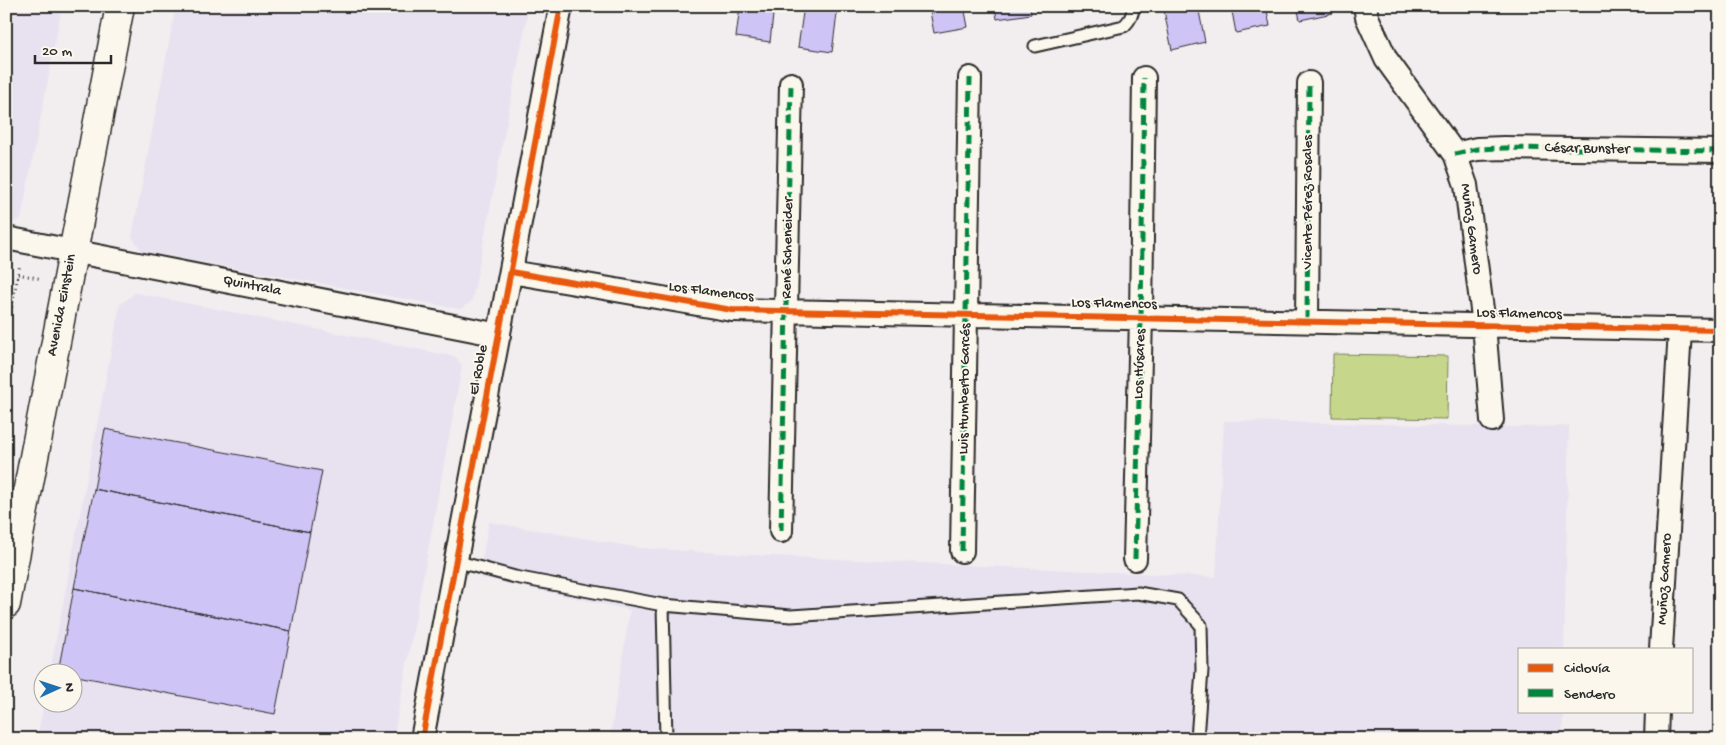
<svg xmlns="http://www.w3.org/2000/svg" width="1726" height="745" viewBox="0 0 1726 745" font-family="'Gochi Hand',sans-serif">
<rect width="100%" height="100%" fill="#f2edee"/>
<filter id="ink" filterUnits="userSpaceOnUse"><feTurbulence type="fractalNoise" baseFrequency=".02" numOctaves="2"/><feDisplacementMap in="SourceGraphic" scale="10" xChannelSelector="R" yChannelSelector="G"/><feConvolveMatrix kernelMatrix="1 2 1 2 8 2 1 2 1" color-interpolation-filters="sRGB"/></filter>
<g filter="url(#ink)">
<path fill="#e8e1f0" d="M6,6H62L21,219L9,224L6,223Z
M176,6H529L472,301L460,309L142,251L132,237Z
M135,293L456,357L462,366L393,739H37L44,703L72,702V672H50L120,305Z
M1224,421L1520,427L1569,426L1564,649H1520V711H1563L1562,739H610L630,610L479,577L489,522L640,548L751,555L1216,577Z"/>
<path fill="#c6d78b" stroke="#78815b" d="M1333,354L1448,356L1447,419L1332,417Z"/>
<path fill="#cfc4f6" stroke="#2b2b2b" d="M740,6H774L770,42L736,37Z
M804,6H838L832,52L798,47Z
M929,6H964L968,27L934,33Z
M995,6H1030L1031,14L997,19Z
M1163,6H1198L1205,42L1172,50Z
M1231,6H1266L1270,26L1236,33Z
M1297,6H1332L1333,13L1300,20Z
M6,272L11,278L6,304Z
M105,429L322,471L310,532L94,489Z
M94,489L310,532L291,631L74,588Z
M74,588L291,631L275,714L72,675V672H58Z"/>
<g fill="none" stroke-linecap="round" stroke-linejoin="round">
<g stroke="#2b2b2b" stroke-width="15">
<path id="lane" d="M1035,46L1124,26C1130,20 1133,15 1133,6
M455,561L515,577L663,605L791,616L1138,593L1178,600L1201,625L1202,670L1197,739
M663,605L666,739"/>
</g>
<g stroke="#2b2b2b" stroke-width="26">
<path id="street" d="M1365,6L1367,17L1386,59L1455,154L1466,185L1484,325L1492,420
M1455,154L1477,149L1504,148L1720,151
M6,238L499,335
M511,272L732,310L1720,330
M1307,321L1309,83
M781,531L791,84
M962,551L970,78
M1135,559L1141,317L1144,78
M1661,649L1680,330
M422,739L561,6
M1656,739L1657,711"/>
</g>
<g stroke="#2b2b2b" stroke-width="31">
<path id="secondary" d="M6,604L120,6"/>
</g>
<path stroke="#2b2b2b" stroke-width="3" stroke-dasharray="1 4" stroke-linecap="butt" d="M18,274L42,279
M6,337L20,264"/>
<use href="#lane" stroke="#fbf7ec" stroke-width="11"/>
<use href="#street" stroke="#fbf7ec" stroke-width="22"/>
<use href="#secondary" stroke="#fbf7ec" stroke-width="28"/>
<path stroke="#00873e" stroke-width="5" stroke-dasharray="10 5" stroke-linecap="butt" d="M1455,154L1477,149L1504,148L1720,151
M1307,321L1309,83
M781,531L791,84
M962,551L970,78
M1135,559L1141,317L1144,78"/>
<g stroke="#fbf7ec" stroke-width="9">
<path id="cycleway" d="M511,272L732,310L1720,330
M422,739L561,6"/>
</g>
<use href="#cycleway" stroke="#e8590c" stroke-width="6"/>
</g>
</g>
<g text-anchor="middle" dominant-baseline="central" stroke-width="4" stroke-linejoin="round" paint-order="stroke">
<g font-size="15" fill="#2b2b2b" stroke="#fbf7ec">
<text transform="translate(1587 149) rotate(1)">César Bunster</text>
<text transform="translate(1308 202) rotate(-90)">Vicente Pérez Rosales</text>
<text transform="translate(1471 229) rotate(82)">Muñoz Gamero</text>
<text transform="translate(788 248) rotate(-89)">René Scheneider</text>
<text transform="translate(252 286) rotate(11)">Quintrala</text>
<text transform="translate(711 292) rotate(7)">Los Flamencos</text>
<text transform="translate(1114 304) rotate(1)">Los Flamencos</text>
<text transform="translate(62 305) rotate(-79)">Avenida Einstein</text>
<text transform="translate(1519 314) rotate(1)">Los Flamencos</text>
<text transform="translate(1140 364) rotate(-88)">Los Húsares</text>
<text transform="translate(479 370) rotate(-79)">El Roble</text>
<text transform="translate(965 389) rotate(-89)">Luis Humberto Garcés</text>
<text transform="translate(1665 579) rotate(-87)">Muñoz Gamero</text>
</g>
</g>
<rect width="1726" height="745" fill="none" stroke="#fbf7ec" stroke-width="25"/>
<rect x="12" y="12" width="1701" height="720" fill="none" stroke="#2b2b2b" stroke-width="2" filter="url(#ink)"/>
<rect x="1518" y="648" width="175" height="65" fill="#fbf7ec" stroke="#a8a59f"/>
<rect x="1528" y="664" width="25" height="8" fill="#e8590c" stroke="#a8a59f"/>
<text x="1564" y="672" font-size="15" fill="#2b2b2b">Ciclovía</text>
<rect x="1528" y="689" width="25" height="8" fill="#00873e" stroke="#a8a59f"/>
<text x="1564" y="698" font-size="15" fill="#2b2b2b">Sendero</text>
<g transform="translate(58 688) rotate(87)"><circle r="24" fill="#fbf7ec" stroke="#a8a59f"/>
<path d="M0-4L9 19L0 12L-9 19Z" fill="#1f6fb2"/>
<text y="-8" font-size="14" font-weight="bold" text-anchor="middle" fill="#2b2b2b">N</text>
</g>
<path d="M35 55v8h76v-8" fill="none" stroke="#2b2b2b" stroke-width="2.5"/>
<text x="42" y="55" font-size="15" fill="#2b2b2b" stroke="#fbf7ec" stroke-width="4" paint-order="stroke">20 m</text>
</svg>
